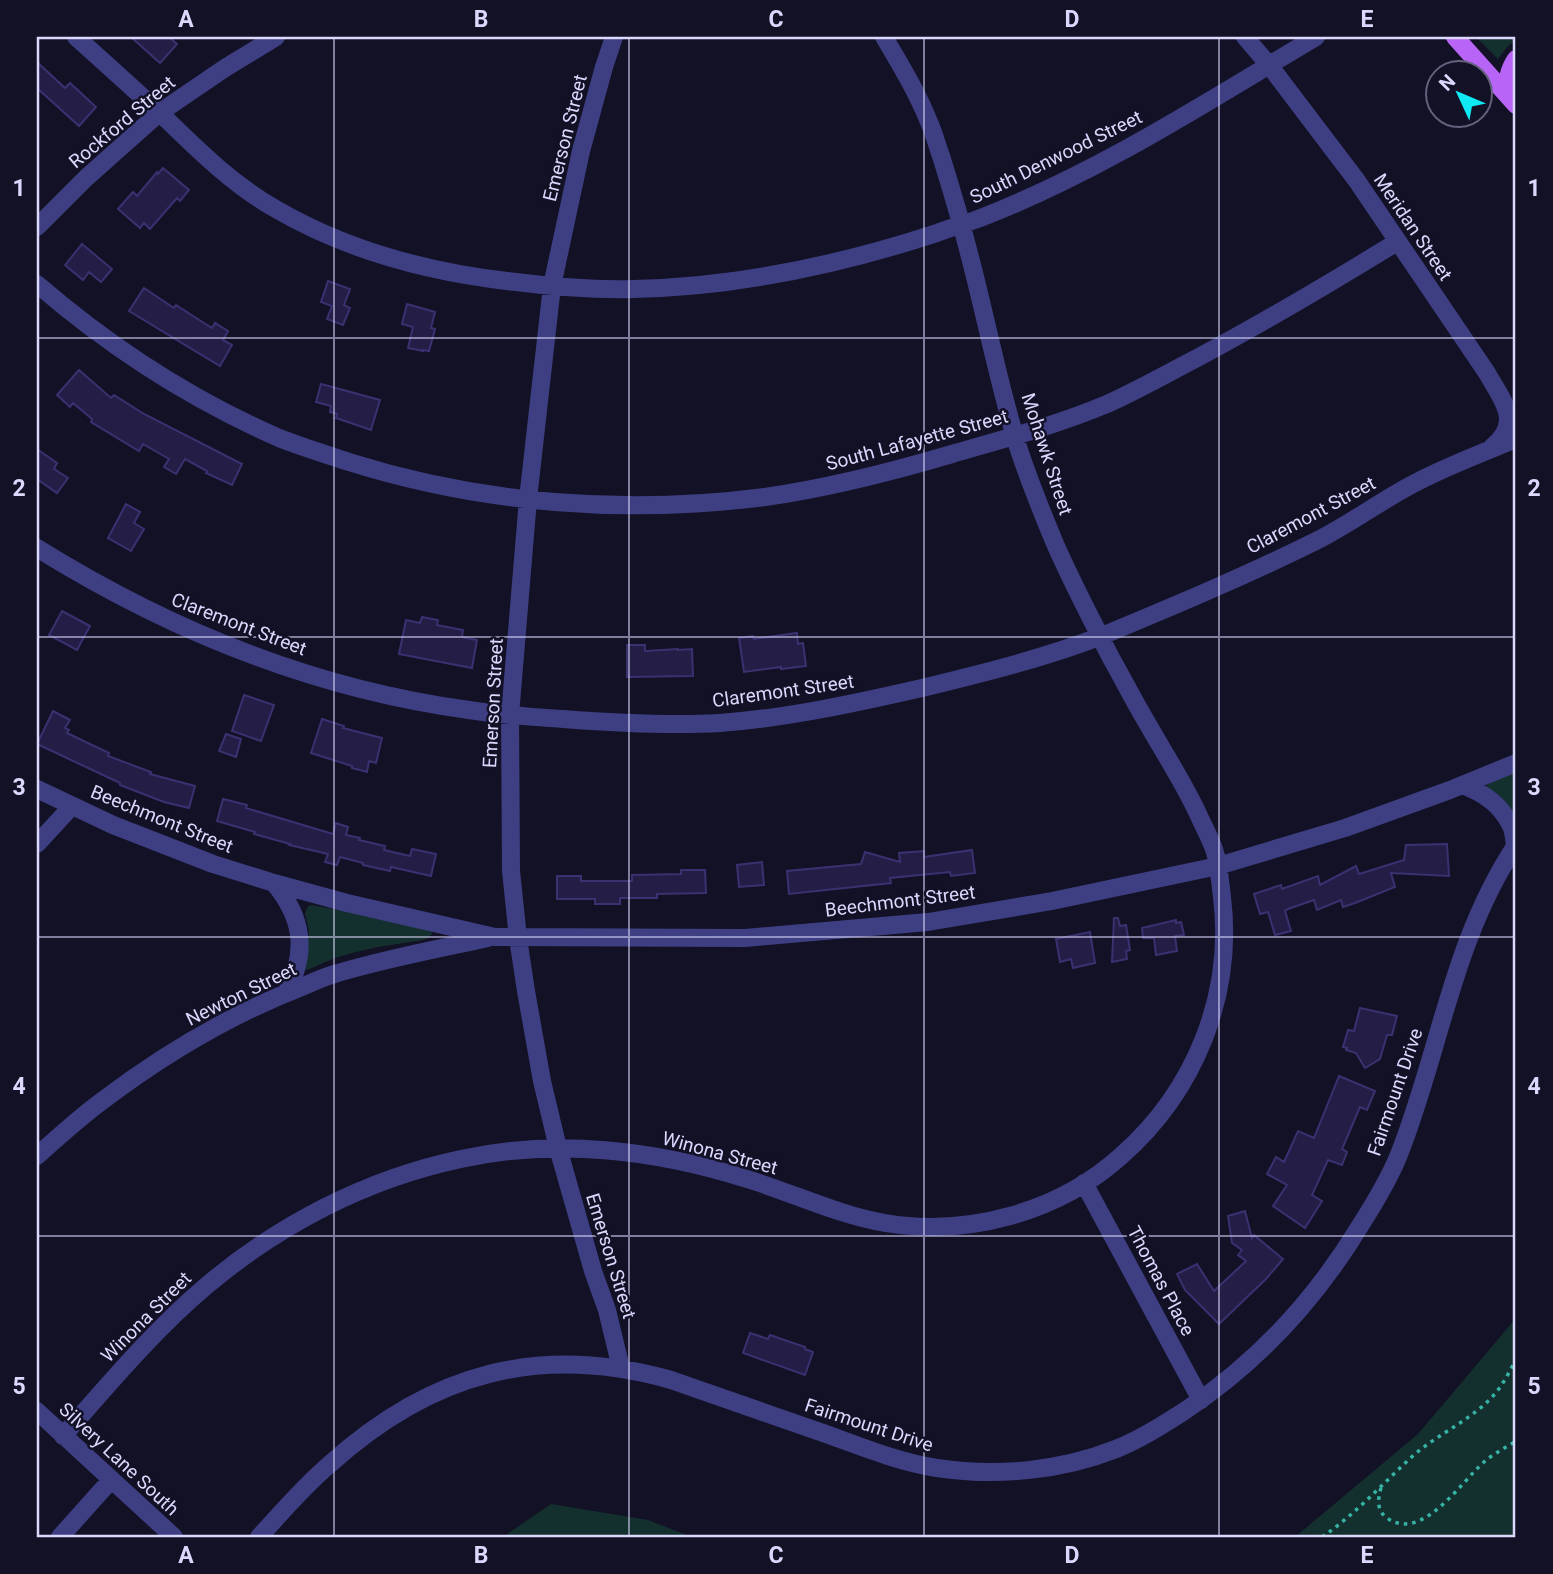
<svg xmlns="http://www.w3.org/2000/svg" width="1553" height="1574" viewBox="0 0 1553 1574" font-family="Roboto,sans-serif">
<rect width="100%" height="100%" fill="#131126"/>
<path fill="#14302e" d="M1476,37H1516V40L1508,46L1498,59Z
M1516,771V816H1513L1487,791L1486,786L1489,783Z
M312,905L425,926L431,930L432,934L428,938L423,940L378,947L356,952L335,958L307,970L305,969L309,931L305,913L308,906Z
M1516,1318V1537H1295L1418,1434Z
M551,1504L648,1520L692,1537H503Z"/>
<path fill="#241e46" stroke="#3a3171" stroke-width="2" d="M131,37H169L177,44L160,63Z
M37,62L65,88L70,83L96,107L79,126L37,88Z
M163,168L189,190L180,201L177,198L150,229L144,223L140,228L118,209L133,192L137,196L157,172L158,174Z
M82,244L112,269L101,282L89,272L83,280L65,265Z
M328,281L350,289L344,305L350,308L343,325L327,319L332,306L321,302Z
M144,288L174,308L176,305L212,328L215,323L228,331L223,340L232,345L220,366L129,311Z
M407,304L435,312L431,328L435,329L429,351L423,350V351L408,348L413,327L402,324Z
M79,370L111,398L114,395L144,414L242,464L232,485L206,473L207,471L185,459L176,474L164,467L169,459L143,444L139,451L91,422L92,419L73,403L70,407L57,395Z
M321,384L380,400L371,430L336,418L337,414L330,412L331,406L316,402Z
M37,449L57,463L54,469L68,478L57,493L37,479Z
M126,504L140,512L134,523L144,529L131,551L108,538Z
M62,611L90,626L77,650L49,635Z
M422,617L438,620L437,625L463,630L462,637L477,640L472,668L399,654L406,620L420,623Z
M797,633L798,644L803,643L806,666L781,669V667L744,672L739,638L753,636L754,639Z
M627,645H645V651L678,649V650L692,649L693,676L627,677Z
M244,695L274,705L261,741L232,731Z
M53,711L70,720L65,728L69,730L67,733L109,753L108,756L151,772L150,774L195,786L189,808L164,802L120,785V783L37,744Z
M322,719L344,726L343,728L382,738L376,763L369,761L367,772L352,768V766L311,753Z
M226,734L241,739L236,757L219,751Z
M223,799L247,805L246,808L333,834L336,823L348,827L346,835L360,838L359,840L385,846L384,850L410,856L412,849L436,854L431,876L391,867L390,871L363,865V863L340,857L337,865L325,862L328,854L289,845L290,844L254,834L255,832L217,821Z
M1447,844L1449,876L1391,873L1395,887L1355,903L1343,907L1341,900L1317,910L1314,900L1288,909L1285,911L1291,931L1275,935L1268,912L1260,914L1254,894L1281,885L1282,889L1318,876L1320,885L1356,866L1359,874L1404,860L1406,845Z
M972,850L975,873L951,876L950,872L890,878L891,883L789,894L787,871L861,864L865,852L900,862L899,853L924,851V857Z
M762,862L764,885L739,887L737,865Z
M681,870H705L706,893L657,894V898H620V904H595V899H557V876H581V881H632V875L681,874Z
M1114,918H1118L1120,926L1126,925L1130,950L1126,951L1127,959L1112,962Z
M1176,920V923L1181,922L1184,935L1175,936L1177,951L1156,955L1154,938H1143L1142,928Z
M1090,932L1095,963L1073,968L1071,959L1060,962L1056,939Z
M1360,1008L1397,1016L1392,1035H1387L1380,1059L1365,1068L1356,1053L1346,1050L1347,1048L1343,1047L1348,1030L1354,1031Z
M1339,1076L1375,1091L1367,1110L1360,1107L1342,1149L1347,1152L1342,1165L1328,1160L1312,1195L1322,1201L1305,1228L1273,1206L1287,1185L1267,1174L1276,1157L1284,1162L1298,1131L1314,1138Z
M1245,1211L1252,1238L1254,1235L1283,1259L1266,1279L1219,1324L1185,1290L1177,1274L1197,1264L1214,1291L1246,1261L1238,1255L1242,1250L1232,1243L1228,1216Z
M750,1333L768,1339L770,1335L805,1347V1349L813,1352L805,1375L743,1353Z"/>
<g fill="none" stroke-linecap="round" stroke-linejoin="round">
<path stroke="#36b3a5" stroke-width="3.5" stroke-dasharray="3.5 5" stroke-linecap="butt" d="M1381,1488C1378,1499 1376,1510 1387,1518C1422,1543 1461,1482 1484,1462C1493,1454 1505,1448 1516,1441
M1322,1537C1356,1514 1384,1482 1415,1454C1440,1433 1471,1420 1493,1396C1503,1385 1510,1371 1516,1359"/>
<path stroke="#3e3f83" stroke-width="18" d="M76,37C105,63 134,89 163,116C197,149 232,184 274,208C349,252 431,273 516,282C555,287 594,290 633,289C737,287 839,265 937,233C952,227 968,223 983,217C1101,171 1208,101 1316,37
M614,37L604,67L581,151L552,286L528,499L510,715L511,871L518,938L526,991L542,1081L558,1148L593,1271L607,1310L621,1368
M1245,37L1269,65L1357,181L1487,373C1502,400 1523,422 1492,447
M37,227L86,178L159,113L225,68L276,37
M37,284C110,347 190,399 279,438C302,447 325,454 349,462C483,504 625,515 765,497C829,488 891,472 952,454C1004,439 1057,425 1107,404C1138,390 1168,373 1199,357C1266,321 1332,282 1397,242
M37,548C169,630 313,689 469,710C500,715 532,717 563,719C615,723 668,726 720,723C788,718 856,703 922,688C983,673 1045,658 1104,635C1176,605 1250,574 1320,539C1353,522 1382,500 1415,483C1447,466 1482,453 1516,439
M1462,785C1482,792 1500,804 1510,824C1514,830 1514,839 1515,847
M37,789L113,825L213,864L274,883L347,903L495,937L745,938L928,922L1052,901L1218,866L1345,828L1450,790L1516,763
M37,844L72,806
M274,883C303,918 308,952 286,993
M37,1156C58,1137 79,1118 102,1101C164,1054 231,1014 304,986C315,981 327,976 338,973C388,958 438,949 488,938
M1084,1183L1201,1400
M37,1411L174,1537
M63,1436C108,1385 153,1331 205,1287C278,1225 366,1179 461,1159C555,1138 656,1150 747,1179C793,1193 838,1215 885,1223C968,1237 1059,1212 1121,1156C1195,1091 1234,995 1222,897C1220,881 1219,864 1214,849C1210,838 1204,827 1199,816C1184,783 1164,753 1146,721C1134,701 1123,679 1111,658C1091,618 1070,579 1053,539C1039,505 1025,471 1015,437C998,379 986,319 971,261C962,225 952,191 941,156C937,145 934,133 929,122C917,92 900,64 884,37
M60,1537L111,1480
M259,1537C282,1512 304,1486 330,1464C431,1373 539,1343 671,1380C723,1398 775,1416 826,1434C862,1447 899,1462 937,1468C997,1477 1060,1471 1116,1449C1141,1439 1164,1424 1186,1410C1258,1362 1315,1300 1360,1226C1374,1204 1388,1181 1398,1157C1440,1052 1452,941 1516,845"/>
<path stroke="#b865f7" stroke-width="18" d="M1455,37L1516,105
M1507,95C1507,80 1508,71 1516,59"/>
</g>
<path fill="none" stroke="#dad8fd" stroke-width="2" stroke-opacity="0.55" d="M334,37V1537M629,37V1537M924,37V1537M1219,37V1537M37,338H1516M37,637H1516M37,937H1516M37,1236H1516"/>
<g text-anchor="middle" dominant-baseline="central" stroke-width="5" stroke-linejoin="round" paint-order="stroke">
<g font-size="19" fill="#dad8fd" stroke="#131126">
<text transform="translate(122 122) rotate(-40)">Rockford Street</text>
<text transform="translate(565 138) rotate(-76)">Emerson Street</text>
<text transform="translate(1056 157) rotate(-26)">South Denwood Street</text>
<text transform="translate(1413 227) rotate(56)">Meridan Street</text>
<text transform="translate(917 440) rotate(-15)">South Lafayette Street</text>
<text transform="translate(1047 454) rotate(72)">Mohawk Street</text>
<text transform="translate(1311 515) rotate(-28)">Claremont Street</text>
<text transform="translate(239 624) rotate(21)">Claremont Street</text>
<text transform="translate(783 691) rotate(-8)">Claremont Street</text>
<text transform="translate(493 703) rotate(-87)">Emerson Street</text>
<text transform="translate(162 819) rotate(22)">Beechmont Street</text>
<text transform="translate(900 901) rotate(-7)">Beechmont Street</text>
<text transform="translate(241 994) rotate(-26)">Newton Street</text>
<text transform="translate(1395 1092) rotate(-71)">Fairmount Drive</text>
<text transform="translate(720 1153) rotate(15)">Winona Street</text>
<text transform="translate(611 1256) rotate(73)">Emerson Street</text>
<text transform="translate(1161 1281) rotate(62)">Thomas Place</text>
<text transform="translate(146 1317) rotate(-45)">Winona Street</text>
<text transform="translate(869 1425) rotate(18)">Fairmount Drive</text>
<text transform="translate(119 1459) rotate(43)">Silvery Lane South</text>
</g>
</g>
<rect width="1553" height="1574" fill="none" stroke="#131126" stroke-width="77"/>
<g transform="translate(1459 94) rotate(314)"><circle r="33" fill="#131126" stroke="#63617c" stroke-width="2"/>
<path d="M0-5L12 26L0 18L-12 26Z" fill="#0ee9f3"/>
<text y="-10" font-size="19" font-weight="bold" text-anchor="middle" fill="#dad8fd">N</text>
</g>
<rect x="38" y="38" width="1476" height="1498" fill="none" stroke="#dad8fd" stroke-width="2.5"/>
<g font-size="23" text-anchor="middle" font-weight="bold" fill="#dad8fd">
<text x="186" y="27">A</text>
<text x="481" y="27">B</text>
<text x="776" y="27">C</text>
<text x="1072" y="27">D</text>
<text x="1367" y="27">E</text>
<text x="19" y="196">1</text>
<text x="1534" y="196">1</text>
<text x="19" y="496">2</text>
<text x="1534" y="496">2</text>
<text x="19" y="795">3</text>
<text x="1534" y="795">3</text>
<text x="19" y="1094">4</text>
<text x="1534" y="1094">4</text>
<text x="19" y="1394">5</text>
<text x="1534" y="1394">5</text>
<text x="186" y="1563">A</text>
<text x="481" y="1563">B</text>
<text x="776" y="1563">C</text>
<text x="1072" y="1563">D</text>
<text x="1367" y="1563">E</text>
</g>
</svg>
